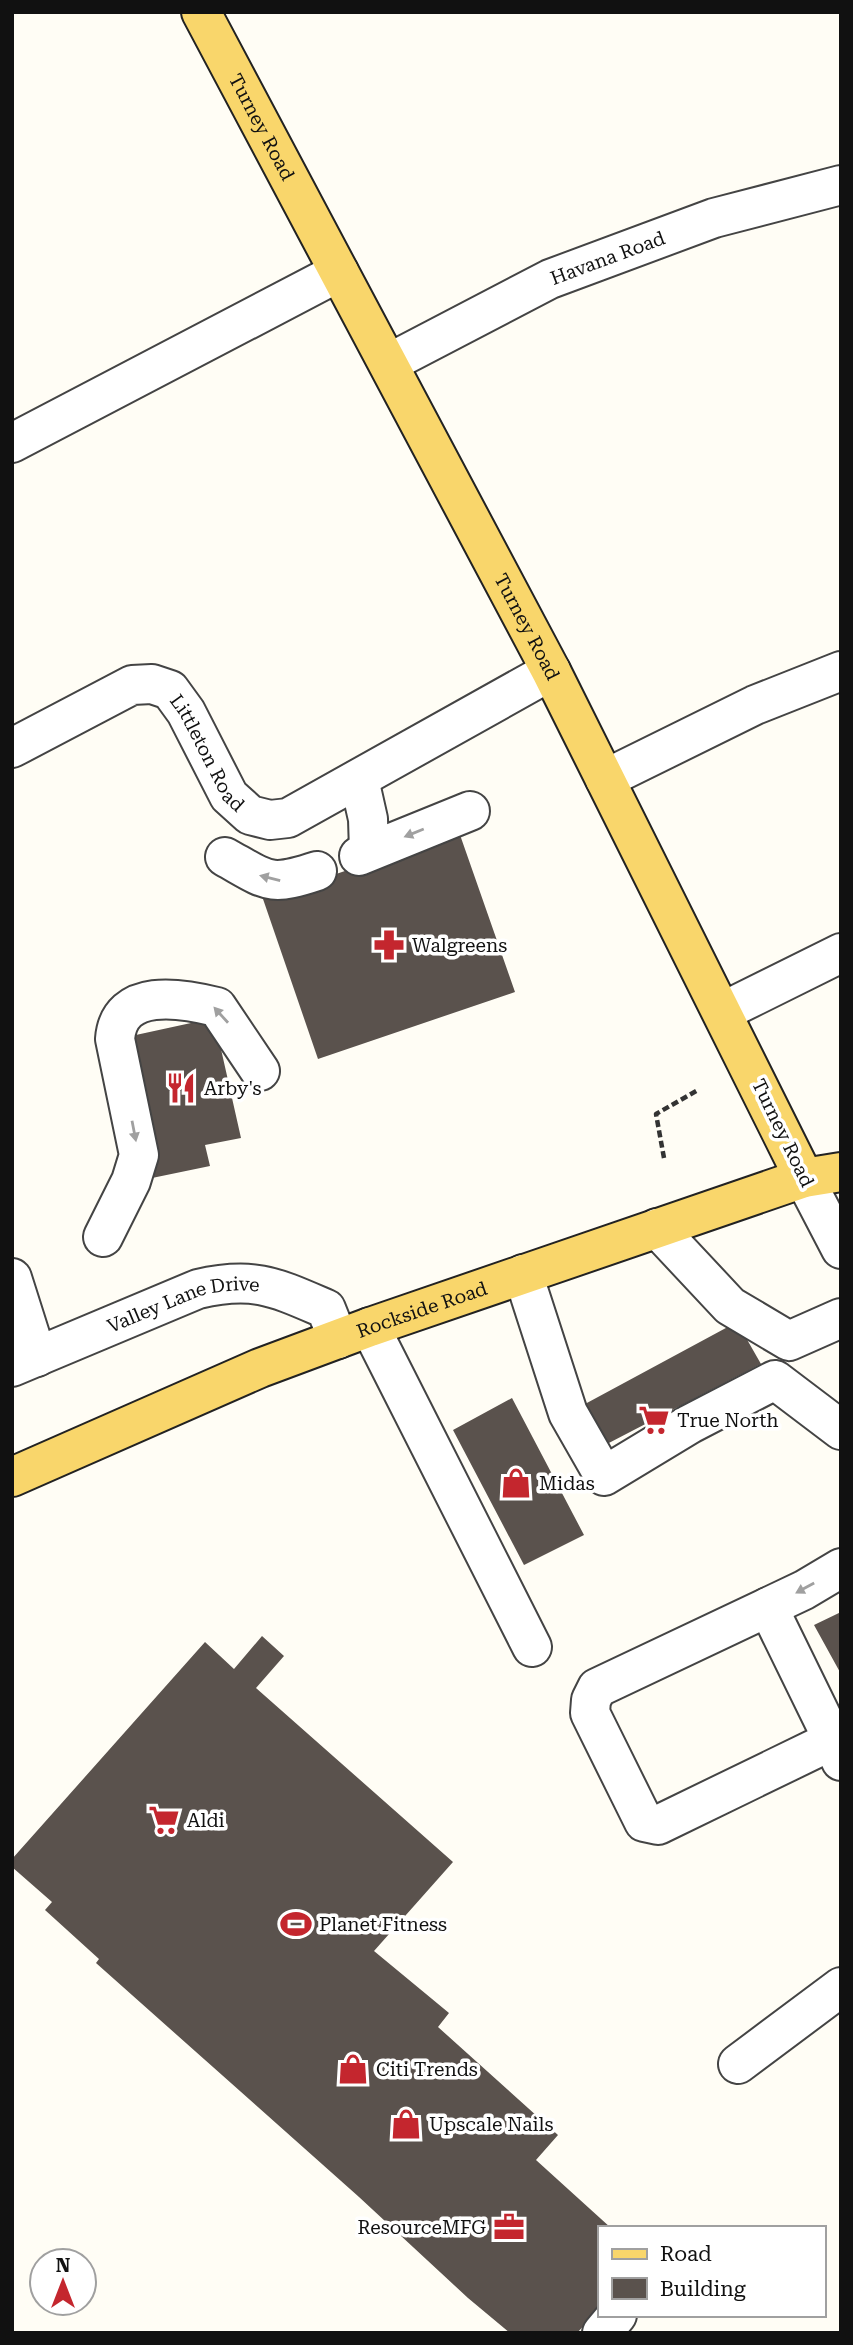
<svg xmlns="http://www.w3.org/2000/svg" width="853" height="2345" viewBox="0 0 853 2345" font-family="'Roboto Serif',serif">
<rect width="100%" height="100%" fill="#fffdf5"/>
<path fill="#5a524d" d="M459,832L515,992L318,1059L263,899Z
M214,1018L241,1138L205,1145L210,1166L152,1178L122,1038Z
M737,1322L761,1364L605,1445L585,1404Z
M512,1398L584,1535L524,1565L453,1430Z
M841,1612V1674L814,1625Z
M262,1636L284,1656L256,1688L453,1862L374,1951L449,2013L438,2027L558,2135L536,2160L611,2228H599V2309L577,2333H510L468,2298L359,2197L96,1963L99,1959L45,1910L52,1902L12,1867V1859L205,1642L234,1669Z"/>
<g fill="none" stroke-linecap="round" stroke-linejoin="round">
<g stroke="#444" stroke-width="42">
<g id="minor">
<path id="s1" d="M389,363L550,279L714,218L841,185"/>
<path d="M12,443L339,272"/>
<path id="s2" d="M12,748L132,685L152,684L170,690L186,712L229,796L250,815L270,820L288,818L551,671"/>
<path d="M359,779L368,819L369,851"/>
<path d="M605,779L755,705L841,671"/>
<path d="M359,856L470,811"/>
<path d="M225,857C268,881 269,887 317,871"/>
<path d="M722,1012L841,953"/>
<path d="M804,1178L841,1249"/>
<path d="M657,1228L730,1306L789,1341L841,1318"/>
<path d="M103,1237L131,1181L139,1155L115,1039C119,987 181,998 217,1007L260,1071"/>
<path d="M523,1274L568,1413L604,1476L690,1424L775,1380L841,1430"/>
<path d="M12,1278L37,1357"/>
<path d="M370,1327L532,1647"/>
<path id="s3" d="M12,1367L198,1289C254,1276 275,1287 326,1309L338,1339"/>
<path d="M841,1568L804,1590L597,1688L591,1700L590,1713L644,1822L658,1825L833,1740L841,1761"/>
<path d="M768,1607L833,1740"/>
<path d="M738,2064L841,1987"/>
<path d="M602,2333L617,2315"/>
</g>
</g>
<g stroke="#222" stroke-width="42">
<g id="major">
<path id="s4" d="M201,12L551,671L804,1178"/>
<path id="s5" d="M12,1477L260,1368L370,1327L804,1178L841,1172"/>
</g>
</g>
<path stroke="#333" stroke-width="4.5" stroke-dasharray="7 3.5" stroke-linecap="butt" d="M664,1158L656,1114L698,1090"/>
<use href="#minor" stroke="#fff" stroke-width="38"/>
<use href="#major" stroke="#f9d66b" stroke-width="38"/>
</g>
<defs><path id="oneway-solid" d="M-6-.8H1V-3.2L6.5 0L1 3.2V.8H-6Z" transform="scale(1.75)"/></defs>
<g fill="#a0a0a0">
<use href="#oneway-solid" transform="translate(414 833) rotate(158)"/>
<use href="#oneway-solid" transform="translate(270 878) rotate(-166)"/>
<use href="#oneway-solid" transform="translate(221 1015) rotate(-132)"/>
<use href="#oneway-solid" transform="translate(134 1131) rotate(79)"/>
<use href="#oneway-solid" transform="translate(805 1588) rotate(151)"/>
</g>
<defs>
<g id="pharmacy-bare" transform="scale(2.415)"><path d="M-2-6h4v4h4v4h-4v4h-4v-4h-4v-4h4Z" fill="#c4262e" stroke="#fff" stroke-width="2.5" paint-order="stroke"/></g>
<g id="restaurant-bare" transform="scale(2.415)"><path d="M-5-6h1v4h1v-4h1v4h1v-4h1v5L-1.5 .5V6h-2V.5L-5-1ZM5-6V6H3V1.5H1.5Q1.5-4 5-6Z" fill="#c4262e" stroke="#fff" stroke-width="2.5" paint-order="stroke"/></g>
<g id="supermarket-bare" transform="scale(2.415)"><path d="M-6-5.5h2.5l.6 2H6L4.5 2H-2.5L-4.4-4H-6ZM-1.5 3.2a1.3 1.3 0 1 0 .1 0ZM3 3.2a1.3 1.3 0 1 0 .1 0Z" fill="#c4262e" stroke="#fff" stroke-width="2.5" paint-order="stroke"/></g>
<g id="shop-bare" transform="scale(2.415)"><path d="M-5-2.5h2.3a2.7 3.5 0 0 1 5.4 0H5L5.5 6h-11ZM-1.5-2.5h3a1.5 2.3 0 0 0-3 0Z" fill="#c4262e" stroke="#fff" stroke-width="2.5" paint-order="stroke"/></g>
<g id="stadium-bare" transform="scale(2.415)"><path d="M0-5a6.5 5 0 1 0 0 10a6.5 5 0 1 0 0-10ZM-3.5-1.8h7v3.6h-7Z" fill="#c4262e" stroke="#fff" stroke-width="2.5" paint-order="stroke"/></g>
<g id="office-bare" transform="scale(2.415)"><path d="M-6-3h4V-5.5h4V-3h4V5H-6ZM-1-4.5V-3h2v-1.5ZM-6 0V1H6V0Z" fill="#c4262e" stroke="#fff" stroke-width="2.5" paint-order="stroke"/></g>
</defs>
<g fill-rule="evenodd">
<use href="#pharmacy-bare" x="389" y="945"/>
<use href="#restaurant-bare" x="181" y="1088"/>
<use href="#supermarket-bare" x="654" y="1420"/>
<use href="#shop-bare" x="516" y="1483"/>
<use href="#supermarket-bare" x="164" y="1820"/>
<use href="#stadium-bare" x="296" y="1924"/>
<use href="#shop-bare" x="353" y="2069"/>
<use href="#shop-bare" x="406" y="2124"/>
<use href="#office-bare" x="509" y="2227"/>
</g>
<g text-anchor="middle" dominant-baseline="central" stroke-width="7" stroke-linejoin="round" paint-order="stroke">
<g font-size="19" fill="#111" stroke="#fff">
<text stroke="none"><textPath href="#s4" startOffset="130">Turney Road</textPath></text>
<text stroke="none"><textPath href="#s1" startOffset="243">Havana Road</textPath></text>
<text stroke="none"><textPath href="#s4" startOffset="696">Turney Road</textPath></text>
<text stroke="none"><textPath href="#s2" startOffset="248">Littleton Road</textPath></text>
<text transform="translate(783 1133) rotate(64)">Turney Road</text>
<text stroke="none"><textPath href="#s3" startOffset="184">Valley Lane Drive</textPath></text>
<text stroke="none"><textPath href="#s5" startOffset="443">Rockside Road</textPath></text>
</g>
<g font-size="19" fill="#111" stroke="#fff" text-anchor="start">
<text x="412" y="945">Walgreens</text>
<text x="204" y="1088">Arby's</text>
<text x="677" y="1420">True North</text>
<text x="539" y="1483">Midas</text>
<text x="187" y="1820">Aldi</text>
<text x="319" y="1924">Planet Fitness</text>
<text x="376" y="2069">Citi Trends</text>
<text x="429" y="2124">Upscale Nails</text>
<text x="486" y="2227" text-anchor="end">ResourceMFG</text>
</g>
</g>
<rect width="853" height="2345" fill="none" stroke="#111111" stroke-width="28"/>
<rect x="598" y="2226" width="228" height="91" fill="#ffffff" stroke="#a0a0a0" stroke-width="2"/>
<rect x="612" y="2249" width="35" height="10" fill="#f9d66b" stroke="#a0a0a0" stroke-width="2"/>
<text x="660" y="2261" font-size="21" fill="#111111">Road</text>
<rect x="612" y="2278" width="35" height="21" fill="#5a524d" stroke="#a0a0a0" stroke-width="2"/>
<text x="660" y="2296" font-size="21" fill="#111111">Building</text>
<g transform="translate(63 2282)"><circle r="33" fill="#ffffff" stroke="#a0a0a0" stroke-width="2"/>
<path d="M0-5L12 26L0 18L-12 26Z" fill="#c4262e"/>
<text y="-10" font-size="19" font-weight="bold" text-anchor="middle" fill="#111111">N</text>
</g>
</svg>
